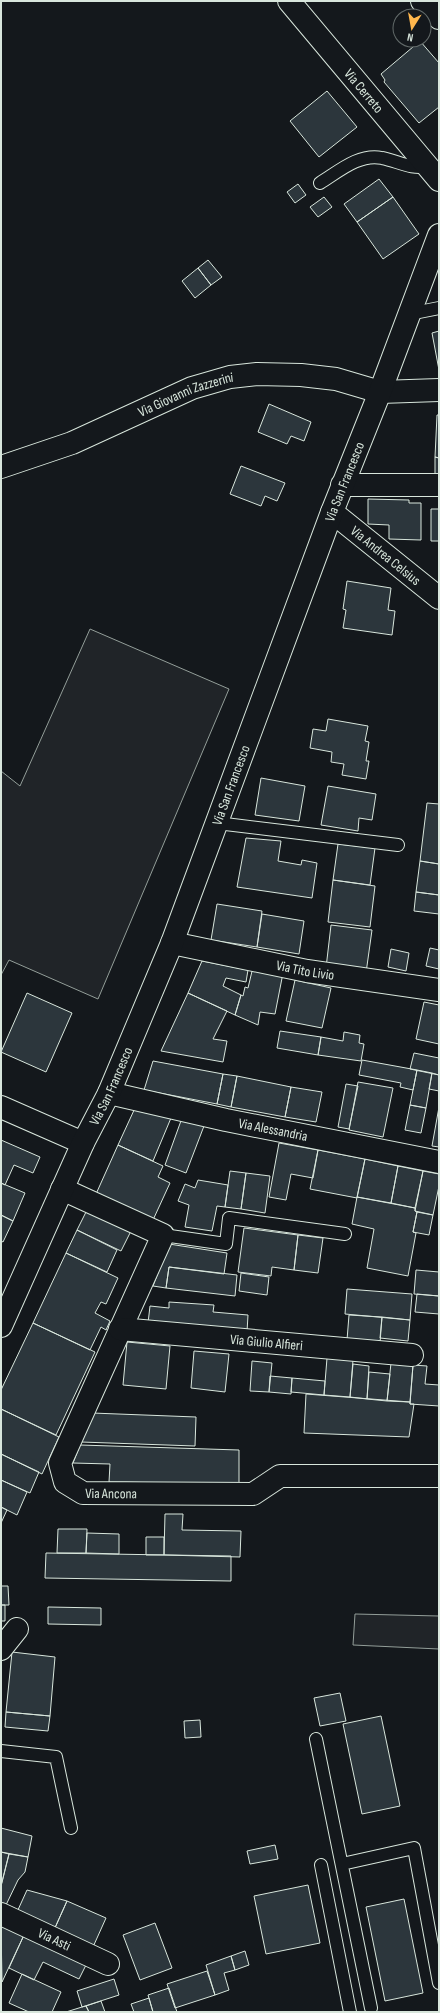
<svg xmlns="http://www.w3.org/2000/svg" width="440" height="2013" viewBox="0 0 440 2013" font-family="'Sofia Sans Condensed',sans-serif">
<rect width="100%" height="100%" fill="#14181c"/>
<path fill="#202428" stroke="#939e99" d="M90,629L229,689L98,999L9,960L1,975V771L20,786Z
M355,1614L439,1616V1649L353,1645Z"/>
<path fill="#2c363c" stroke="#d8e6dc" d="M420,41L439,63V107L419,123L384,82L385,80L381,74Z
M327,91L357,127L319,157L290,121Z
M379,179L393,197L357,222L344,204Z
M298,184L306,195L295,203L287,192Z
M324,197L332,207L318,217L310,207Z
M393,197L419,234L383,259L357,222Z
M208,260L222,277L211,285L198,268Z
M198,268L211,285L195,298L182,281Z
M439,331V370L432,333Z
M269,404L311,422L304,441L291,436L287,444L258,432Z
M437,415H439V458L435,457Z
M435,457L439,458V477H435Z
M241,466L285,483L277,501L265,496L261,506L230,494Z
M368,499L409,500V503H421V540L389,539V525L368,524Z
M431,509H439V541H431Z
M347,581L391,588L388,610L395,611L392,635L343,628L346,610L343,609Z
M328,719L368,726L365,741L369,742L366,761H369L366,779L342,775L344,764L331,762L332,752L310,748L313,729L326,731Z
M261,778L305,786L299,821L255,815Z
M328,786L376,794L372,820L359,818L358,831L321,825Z
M427,803L439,804V864L420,861Z
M246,838L281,841L278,861L301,865L302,860L317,863L312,898L237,887Z
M338,844L375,848L370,885L333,880Z
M420,861L439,864V895L416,892Z
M333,880L375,886L370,927L328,922Z
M416,892L439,895V914L414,911Z
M217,904L262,911L257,947L211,940Z
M262,914L304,921L299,954L257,947Z
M331,925L372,930L366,973L326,968Z
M430,948L439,950V969L426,966Z
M391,949L409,953L406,971L388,967Z
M202,961L248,970L246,982L226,978L223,986L241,995L235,1015L188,993Z
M253,967L283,973L275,1014L260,1012L258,1025L235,1015L241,995L243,996L245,987L248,988Z
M295,980L331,988L322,1028L286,1021Z
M27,993L72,1013L46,1072L1,1052Z
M188,993L227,1011L213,1039L227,1041L223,1062L161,1051Z
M424,1002L439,1005V1044L416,1039Z
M280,1031L321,1037L318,1055L277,1048Z
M344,1032L360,1035L359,1043L364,1044L361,1061L318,1055L321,1037L343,1041Z
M414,1053L439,1058V1075L410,1069Z
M362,1060L417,1070L413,1090L400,1087L401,1083L359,1075Z
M153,1061L223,1074L217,1104L144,1090Z
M417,1070L432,1073L426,1108L410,1105Z
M432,1073L439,1075V1091L429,1089Z
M223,1074L237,1076L231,1107L217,1104Z
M237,1076L291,1087L285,1117L231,1107Z
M358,1082L393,1088L383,1137L349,1130Z
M346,1084L358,1086L349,1129L338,1127Z
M291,1087L322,1092L316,1122L285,1117Z
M410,1105L426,1108L421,1133L405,1130Z
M439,1107V1147L432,1146Z
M135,1108L171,1118L153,1161L118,1145Z
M182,1118L204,1126L186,1173L165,1165Z
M1,1140L40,1157L33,1173L14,1165L5,1185L1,1183Z
M279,1143L318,1150L313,1178L291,1174L286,1200L269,1197Z
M118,1145L163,1166L158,1177L170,1183L153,1220L96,1194Z
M318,1150L365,1159L357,1198L310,1189Z
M365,1159L398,1166L391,1203L357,1197Z
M398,1166L423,1171L415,1208L391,1203Z
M230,1171L246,1173L241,1209L225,1207Z
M423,1171L439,1174V1186L433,1215L415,1211Z
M246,1173L270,1176L265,1213L241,1209Z
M198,1180L228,1185L225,1207L217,1206L212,1231L185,1227L189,1205L178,1201L185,1184L195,1188Z
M1,1183L25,1193L13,1221L1,1215Z
M357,1197L415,1208V1211L417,1212L413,1232L416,1233L408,1276L367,1268L374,1229L352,1224Z
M88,1208L132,1229L121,1251L77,1230Z
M417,1212L433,1215L429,1235L413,1232Z
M1,1215L13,1221L3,1242L1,1241Z
M244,1228L298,1235L294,1270L272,1267L271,1276L238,1272Z
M77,1230L117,1250L107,1272L66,1253Z
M298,1235L323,1238L318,1273L294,1270Z
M169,1244L227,1253L224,1274L169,1267L166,1288L153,1286Z
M66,1253L118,1278L106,1304L101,1302L95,1313L110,1321L106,1330L101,1327L90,1350L33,1323Z
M169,1267L237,1275L235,1296L166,1288Z
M416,1270L439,1272V1296L414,1294Z
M241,1273L269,1277L267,1295L239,1291Z
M347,1289L412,1294L410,1320L345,1314Z
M417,1294L439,1296V1314L415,1312Z
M169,1302L214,1305L213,1312L248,1315L247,1332L148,1323L150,1306L169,1308Z
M349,1315L382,1317L380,1343L347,1340Z
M382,1317L410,1320L408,1341L380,1338Z
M33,1323L95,1352L56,1435L1,1409V1390Z
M127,1342L170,1346L166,1389L123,1385Z
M194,1351L229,1354L225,1392L191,1388Z
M327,1358L353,1360L350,1397L324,1395Z
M252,1361L272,1363L269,1392L250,1391Z
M391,1363L413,1365L410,1402L387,1401Z
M353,1364L369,1366L367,1399L350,1397Z
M413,1365L427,1366L425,1384L439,1385V1406L410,1404Z
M369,1372L390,1374L387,1401L367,1399Z
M270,1376L292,1378L291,1394L269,1392Z
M292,1378L325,1381L324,1395L291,1392Z
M306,1394L410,1402V1404H414L409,1437L304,1433Z
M1,1409L59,1437L42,1474L1,1454Z
M92,1413L196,1417L195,1446L81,1442Z
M80,1445L239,1450V1484L109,1482L110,1464L73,1463Z
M1,1454L39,1472L30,1493L1,1480Z
M1,1480L27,1492L17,1515L1,1507Z
M1,1507L7,1510L1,1523Z
M165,1514H183L182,1530L241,1531L240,1557L164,1555Z
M58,1529H87L86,1553H57Z
M87,1533L119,1534V1554L86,1553Z
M146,1537H164V1555H146Z
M46,1553L231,1556V1581L45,1578Z
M1,1586H8L9,1605H1Z
M1,1605H5V1621H1Z
M48,1607L101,1608V1625L48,1624Z
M12,1652L55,1657L50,1716L6,1712Z
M340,1693L346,1721L320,1726L314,1698Z
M6,1712L50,1716L48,1731L5,1727Z
M381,1716L400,1806L362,1814L343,1724Z
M200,1720L201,1737L185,1738L184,1721Z
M1,1828L32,1836L28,1857L1,1852Z
M275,1845L278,1859L250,1864L247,1851Z
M1,1852L9,1854L1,1886Z
M9,1854L28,1857L25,1872L18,1880L6,1905L1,1903V1886Z
M308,1885L320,1943L266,1954L254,1896Z
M27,1890L67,1901L54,1930L17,1912Z
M404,1899L423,1993L385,2001L366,1907Z
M67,1901L106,1918L93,1947L54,1930Z
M155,1923L172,1968L140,1980L123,1935Z
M2,1924L24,1935L2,1982L1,1927Z
M24,1935L88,1961L79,1979L43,1962L34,1980L9,1968Z
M245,1951L249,1965L235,1970L231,1956Z
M231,1956L235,1970L224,1973L229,1990L215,1995L206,1965Z
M207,1971L215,1995L175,2008L167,1984Z
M22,1974L61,1992L52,2012H29L9,2003Z
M114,1979L119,1995L82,2007L77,1991Z
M169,1988L177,2012H153L148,1995Z
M149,1998L153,2012H134L131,2004Z
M101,2001L105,2012H89L86,2006Z
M86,2006L89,2012H66L82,2007Z"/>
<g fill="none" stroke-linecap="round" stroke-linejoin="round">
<g stroke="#d8e6dc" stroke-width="14">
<path id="lane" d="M320,183C338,172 359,153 382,158C398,161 411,170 428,166
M409,314L439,308
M217,823L398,845
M163,1235L226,1244L229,1218L345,1234
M316,1739L371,2008
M1,1751L56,1757L71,1828
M342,1864L414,1848L439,1983
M321,1865L350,2012"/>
</g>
<g stroke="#d8e6dc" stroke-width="24">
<g id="street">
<path id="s1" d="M289,1L439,180"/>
<path d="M422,1L439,18"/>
<path id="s2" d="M1,467L72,443L192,388L230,377L257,374L301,375L336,379L380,392L439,390"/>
<path d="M342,485H439"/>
<path id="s3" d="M332,512L439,598"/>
<path id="s4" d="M172,943L307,971L439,990"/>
<path id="s5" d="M109,1093L226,1120L439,1162"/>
<path d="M1,1107L83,1143"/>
<path id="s6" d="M62,1189L163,1235L60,1463L65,1482L83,1493L253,1494L280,1476H439"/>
<path id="s7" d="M120,1329L412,1355"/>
<path d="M1,1649L17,1629"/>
<path id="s8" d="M1,1914L108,1964"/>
</g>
</g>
<g stroke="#d8e6dc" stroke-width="24">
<g id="primary">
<path id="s9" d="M1,1326L83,1143L109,1093L172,943L332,512L380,392L439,235"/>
</g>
</g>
<use href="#lane" stroke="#14181c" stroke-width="12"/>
<use href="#street" stroke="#14181c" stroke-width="22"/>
<use href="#primary" stroke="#14181c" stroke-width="22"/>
</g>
<g text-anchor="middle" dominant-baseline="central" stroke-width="3" stroke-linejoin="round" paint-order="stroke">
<g font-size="14" fill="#d8e6dc" stroke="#14181c">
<text stroke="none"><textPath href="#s1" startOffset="117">Via Cerreto</textPath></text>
<text stroke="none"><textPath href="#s2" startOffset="199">Via Giovanni Zazzerini</textPath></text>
<text stroke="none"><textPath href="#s9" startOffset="912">Via San Francesco</textPath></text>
<text stroke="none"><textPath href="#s3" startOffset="69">Via Andrea Celsius</textPath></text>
<text stroke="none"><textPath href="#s9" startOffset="588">Via San Francesco</textPath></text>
<text stroke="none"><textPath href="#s4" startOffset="136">Via Tito Livio</textPath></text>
<text stroke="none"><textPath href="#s9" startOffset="264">Via San Francesco</textPath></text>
<text stroke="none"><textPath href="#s5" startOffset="168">Via Alessandria</textPath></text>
<text stroke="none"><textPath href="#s7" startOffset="147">Via Giulio Alfieri</textPath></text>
<text stroke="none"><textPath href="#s6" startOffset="430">Via Ancona</textPath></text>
<text stroke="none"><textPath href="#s8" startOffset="59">Via Asti</textPath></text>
</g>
</g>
<rect width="440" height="2013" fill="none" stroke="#d8e6dc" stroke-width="4"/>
<g transform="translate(412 28) rotate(191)"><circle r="19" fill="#14181c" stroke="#626a69"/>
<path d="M0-3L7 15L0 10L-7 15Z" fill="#ffb74d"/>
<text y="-6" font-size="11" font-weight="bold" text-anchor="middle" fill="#d8e6dc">N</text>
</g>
</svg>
